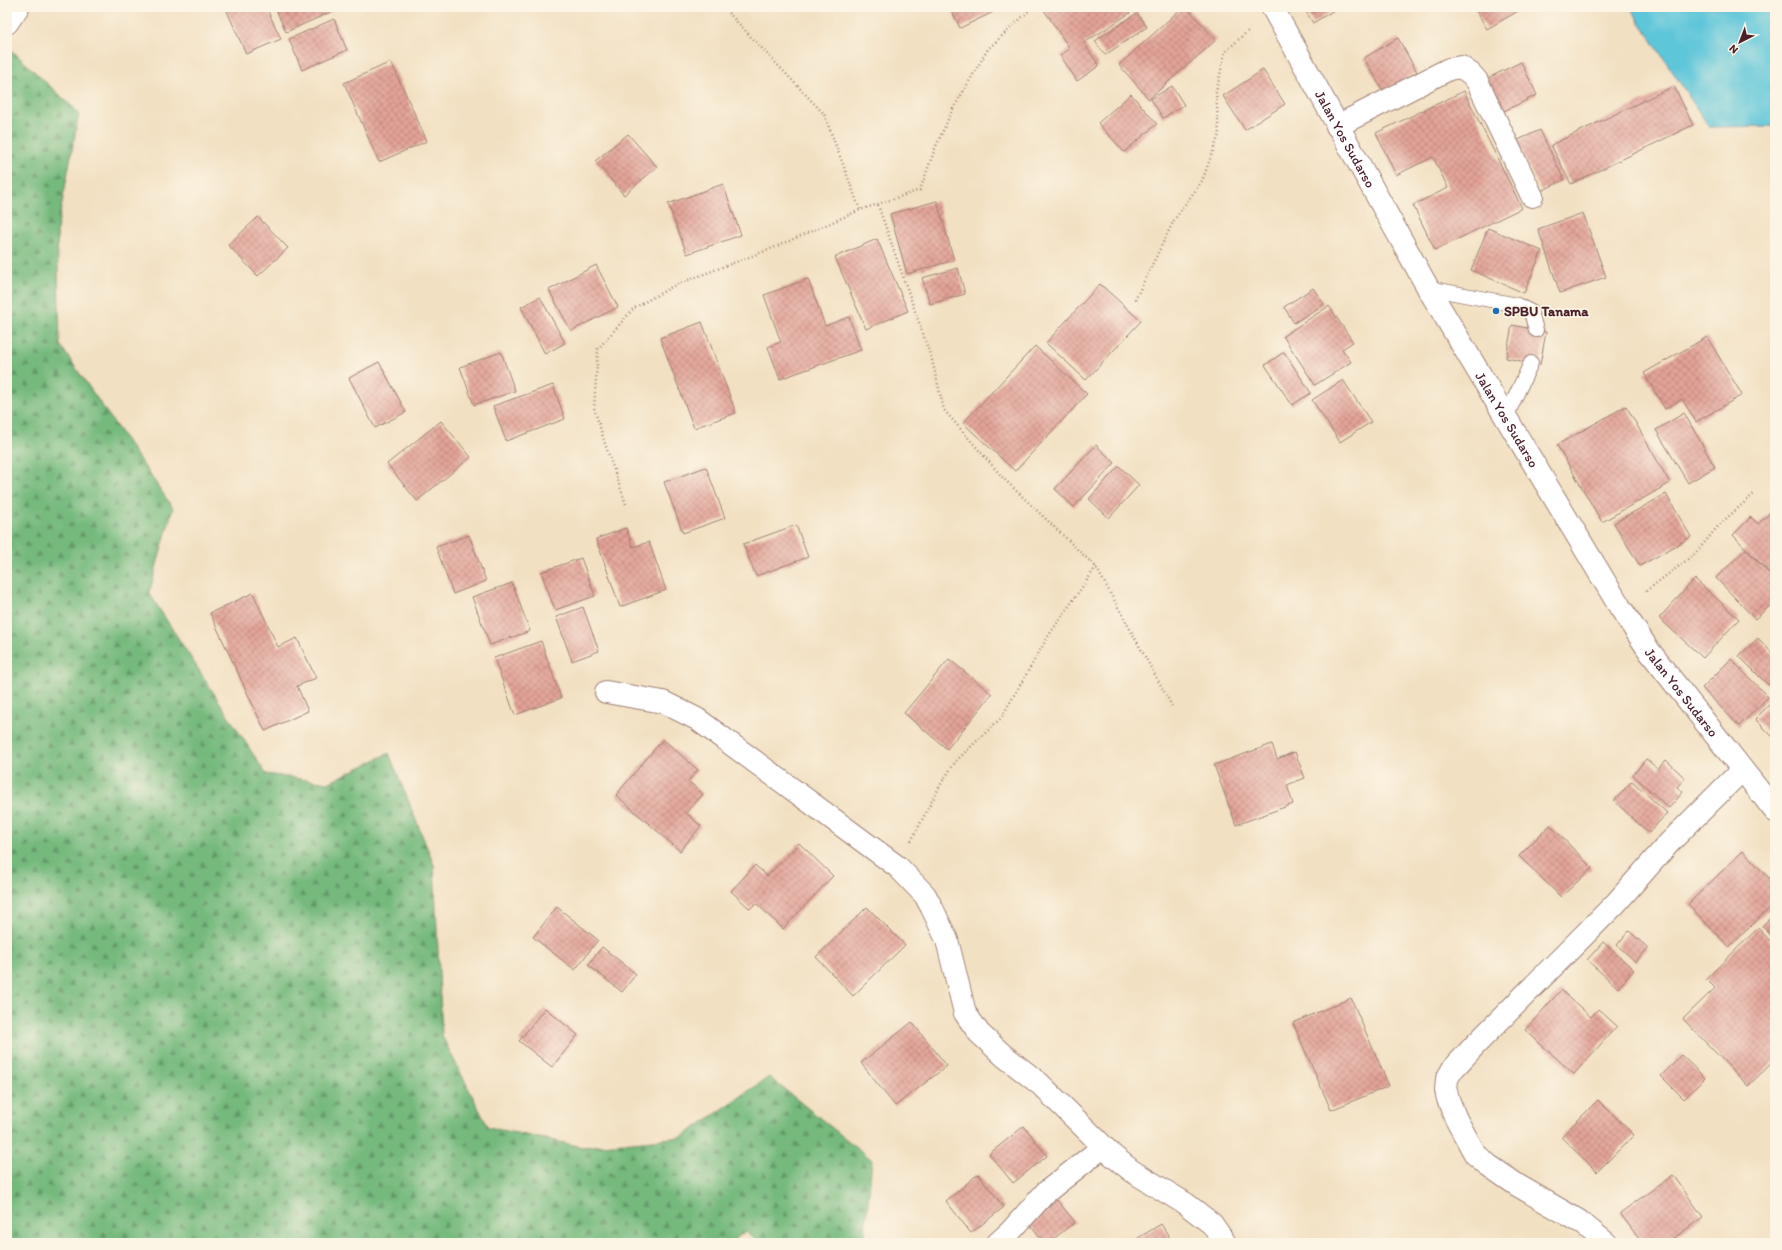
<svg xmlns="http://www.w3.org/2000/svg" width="1782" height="1250" viewBox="0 0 1782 1250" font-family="Itim,sans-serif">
<defs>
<pattern id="forest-firs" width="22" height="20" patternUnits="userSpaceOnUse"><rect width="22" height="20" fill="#75b97d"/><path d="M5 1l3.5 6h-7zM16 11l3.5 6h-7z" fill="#629667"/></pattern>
<pattern id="building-cross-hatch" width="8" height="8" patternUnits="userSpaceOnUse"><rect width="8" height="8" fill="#e3a398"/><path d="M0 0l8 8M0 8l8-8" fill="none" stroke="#ba847c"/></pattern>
</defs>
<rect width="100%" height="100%" fill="#fcf5e5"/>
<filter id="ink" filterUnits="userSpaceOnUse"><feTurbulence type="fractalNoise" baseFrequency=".025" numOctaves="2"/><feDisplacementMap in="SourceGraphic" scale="8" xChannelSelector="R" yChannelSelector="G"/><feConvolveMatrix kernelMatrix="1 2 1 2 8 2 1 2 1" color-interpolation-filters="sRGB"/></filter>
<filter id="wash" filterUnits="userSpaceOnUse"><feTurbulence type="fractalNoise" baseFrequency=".012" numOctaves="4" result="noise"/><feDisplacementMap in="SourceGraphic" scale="16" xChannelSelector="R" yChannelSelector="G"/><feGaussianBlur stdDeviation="0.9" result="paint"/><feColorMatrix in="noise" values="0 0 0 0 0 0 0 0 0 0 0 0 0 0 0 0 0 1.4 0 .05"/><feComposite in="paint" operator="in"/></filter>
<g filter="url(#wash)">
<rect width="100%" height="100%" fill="#f2e0c2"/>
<path fill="url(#forest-firs)" stroke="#606c54" d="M7,46L79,113L57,230L60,345L173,508L149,593L266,774L328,783L389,753L434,865L442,1036L488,1127L583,1147L682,1137L769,1077L872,1160L864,1243H758L746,1231L730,1243H7Z"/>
<path fill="#5dc6d9" stroke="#547282" d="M1630,7H1775V126L1709,127Z"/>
<g id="blocks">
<path fill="url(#building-cross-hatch)" d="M236,7H266L281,39L246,54L227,11Z
M275,7H331L333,11L286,32Z
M950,7H1004L960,28Z
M1049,7H1125L1130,13L1084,43L1099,66L1077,81L1060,55L1070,49L1044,10Z
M1183,7H1186L1216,40L1149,99L1119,65Z
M1303,7H1339L1313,23Z
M1474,7H1525L1487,29Z
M1137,13L1147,27L1105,55L1095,41Z
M334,19L347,50L302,70L289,39Z
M1398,38L1417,72L1383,91L1364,58Z
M391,62L427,141L379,162L344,83Z
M1521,62L1537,95L1502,112L1486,79Z
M1263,70L1285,104L1245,130L1223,96Z
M1172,86L1184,105L1163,118L1151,99Z
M1674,86L1693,125L1571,184L1551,145Z
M1464,91L1522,208L1435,250L1413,205L1448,188L1433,157L1396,175L1376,133Z
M1131,94L1157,124L1124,152L1098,123Z
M1540,130L1564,180L1541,191L1516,141Z
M628,134L657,167L624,195L595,161Z
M723,184L741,235L687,254L668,204Z
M937,201L954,260L907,274L890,214Z
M1583,213L1606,277L1560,293L1538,229Z
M258,217L288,248L258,276L228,245Z
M1488,228L1542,251L1524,293L1471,270Z
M877,239L908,311L866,329L835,257Z
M596,265L618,307L571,331L549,290Z
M958,268L965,294L930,304L922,278Z
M808,279L825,326L849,317L861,350L780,379L768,347L781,342L764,295Z
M1100,284L1141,321L1086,380L1046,343Z
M1313,288L1324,304L1294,323L1284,307Z
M540,297L565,343L545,354L521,307Z
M1329,306L1353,342L1342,349L1351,362L1315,385L1283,336Z
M702,322L736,413L694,428L660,338Z
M1512,325L1546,332L1540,365L1506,358Z
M1707,337L1742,395L1696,422L1682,399L1665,409L1644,373Z
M1035,346L1087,394L1015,471L963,423Z
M501,352L515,391L474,405L460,367Z
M1284,352L1311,393L1292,405L1265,365Z
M379,362L406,412L375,428L349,378Z
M1343,380L1371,422L1340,442L1312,400Z
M553,385L565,419L506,441L493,406Z
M1626,406L1670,483L1602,522L1557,445Z
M1684,413L1715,467L1688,483L1656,430Z
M441,421L471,457L417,501L387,464Z
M1096,445L1115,463L1074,507L1055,489Z
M1119,466L1139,485L1109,518L1089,499Z
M706,467L725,518L683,533L664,482Z
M1666,494L1691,537L1640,566L1614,523Z
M1775,508V579L1733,535L1751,517L1758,524Z
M796,525L808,557L756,576L743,544Z
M626,528L633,547L649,542L666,590L620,607L596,539Z
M469,535L486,581L453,594L436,547Z
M1746,549L1775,580V601L1755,619L1716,578Z
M581,558L595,596L555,610L541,572Z
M1695,579L1739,619L1703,658L1659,618Z
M512,583L530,631L490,645L472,597Z
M253,593L278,647L297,638L316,678L297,686L308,711L265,731L210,613Z
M583,607L599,651L572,661L556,617Z
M1758,638L1775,656V678L1768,685L1739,656Z
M541,641L561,698L515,715L494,658Z
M949,659L992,694L947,749L904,713Z
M1731,659L1768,697L1739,726L1702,688Z
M1775,699V739L1755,719Z
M663,739L698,770L688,781L703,794L686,813L701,826L680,851L616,795Z
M1272,744L1277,759L1295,752L1305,778L1287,785L1293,804L1236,825L1214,765Z
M1646,759L1658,769L1666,760L1685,778L1677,787L1683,792L1669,808L1633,775Z
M1632,781L1667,813L1649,833L1614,801Z
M1550,825L1592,868L1561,897L1519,856Z
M799,843L833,876L783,929L756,903L750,909L731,891L755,865L767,876Z
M1743,851L1775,884V903L1729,947L1688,904Z
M557,907L598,940L575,970L533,937Z
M867,907L905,945L853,996L816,957Z
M1775,913V939L1762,926Z
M1758,928L1775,946V1060L1748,1086L1683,1019L1715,988L1706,979Z
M1629,931L1648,948L1636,962L1617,945Z
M1603,942L1634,970L1618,988L1587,960Z
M602,947L636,974L622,992L588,965Z
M1561,990L1591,1017L1598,1009L1617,1026L1574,1074L1525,1030Z
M1351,998L1389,1086L1331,1110L1293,1023Z
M545,1008L578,1035L552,1067L519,1041Z
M912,1022L947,1066L895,1106L861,1063Z
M1681,1055L1705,1078L1684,1099L1661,1076Z
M1598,1100L1634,1135L1597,1172L1561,1137Z
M1024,1126L1047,1156L1013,1183L989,1154Z
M978,1174L1004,1207L971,1233L946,1201Z
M1673,1175L1703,1217L1667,1243H1642L1620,1213Z
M1057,1200L1075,1222L1048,1243H1045L1029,1223Z
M1161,1224L1173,1243H1130Z"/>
</g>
</g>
<g filter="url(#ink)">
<use href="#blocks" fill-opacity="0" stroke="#9e8076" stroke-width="1"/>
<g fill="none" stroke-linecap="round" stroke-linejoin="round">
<g stroke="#9e8076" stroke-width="16">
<path id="service" d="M1428,288L1517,305L1531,312L1536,330
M1506,417L1531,363"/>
</g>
<g stroke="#9e8076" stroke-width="24">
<path id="minor" d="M7,23L18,7
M1337,126L1449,69L1461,67L1471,74L1477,81L1532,196
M606,692L663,702L697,719L898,867L925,895L932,908L947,940L965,1013L979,1033L1003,1055L1040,1084L1112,1155L1132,1171L1186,1204L1212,1224L1225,1243
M998,1243L1009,1233L1045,1193L1103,1147
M1606,1243L1579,1221L1517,1185L1488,1165L1475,1154L1456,1119L1448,1099L1446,1090L1447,1079L1452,1070L1476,1044L1616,903L1669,843L1742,770"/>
</g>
<g stroke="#9e8076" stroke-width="24">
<g id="primary">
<path id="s1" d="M1272,7L1428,288L1620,607L1650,652L1775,811"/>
</g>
</g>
<path stroke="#9e8076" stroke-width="2.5" stroke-dasharray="1 3" stroke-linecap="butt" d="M723,7L824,114L860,210
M878,205L932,360L944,410L1004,479L1096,567L1172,706
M1135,300L1174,220L1202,181L1219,135L1216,93L1225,52L1250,29
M626,504L607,450L594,408L598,349L634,308L675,285L773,248L860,210L920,190L936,146L953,109L988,49L1033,7
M1646,591L1695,554L1719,525L1755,493
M911,841L942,782L956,761L1001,718L1049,635L1096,567"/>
<use href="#service" stroke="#fff" stroke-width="14"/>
<use href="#minor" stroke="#fff" stroke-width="22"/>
<use href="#primary" stroke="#fff" stroke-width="22"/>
</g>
</g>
<circle fill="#1f6fb2" stroke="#fcf5e5" stroke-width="1.5" cx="1496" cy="311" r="4"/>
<g text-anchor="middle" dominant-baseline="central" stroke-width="3.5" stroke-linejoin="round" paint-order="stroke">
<g font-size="14" fill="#4a1f2b" stroke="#fcf5e5">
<text stroke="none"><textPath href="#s1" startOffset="151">Jalan Yos Sudarso</textPath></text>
<text stroke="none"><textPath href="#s1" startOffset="475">Jalan Yos Sudarso</textPath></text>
<text stroke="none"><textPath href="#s1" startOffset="799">Jalan Yos Sudarso</textPath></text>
</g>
<g font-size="14" font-weight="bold" fill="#4a1f2b" stroke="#fcf5e5" text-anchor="start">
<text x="1504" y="311">SPBU Tanama</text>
</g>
</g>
<rect width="1782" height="1250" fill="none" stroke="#fcf5e5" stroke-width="24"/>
<g transform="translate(1740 42) rotate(222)" stroke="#fcf5e5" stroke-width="3" paint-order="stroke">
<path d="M0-3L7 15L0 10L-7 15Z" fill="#4a1f2b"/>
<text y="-6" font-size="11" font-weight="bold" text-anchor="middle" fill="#4a1f2b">N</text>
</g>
</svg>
